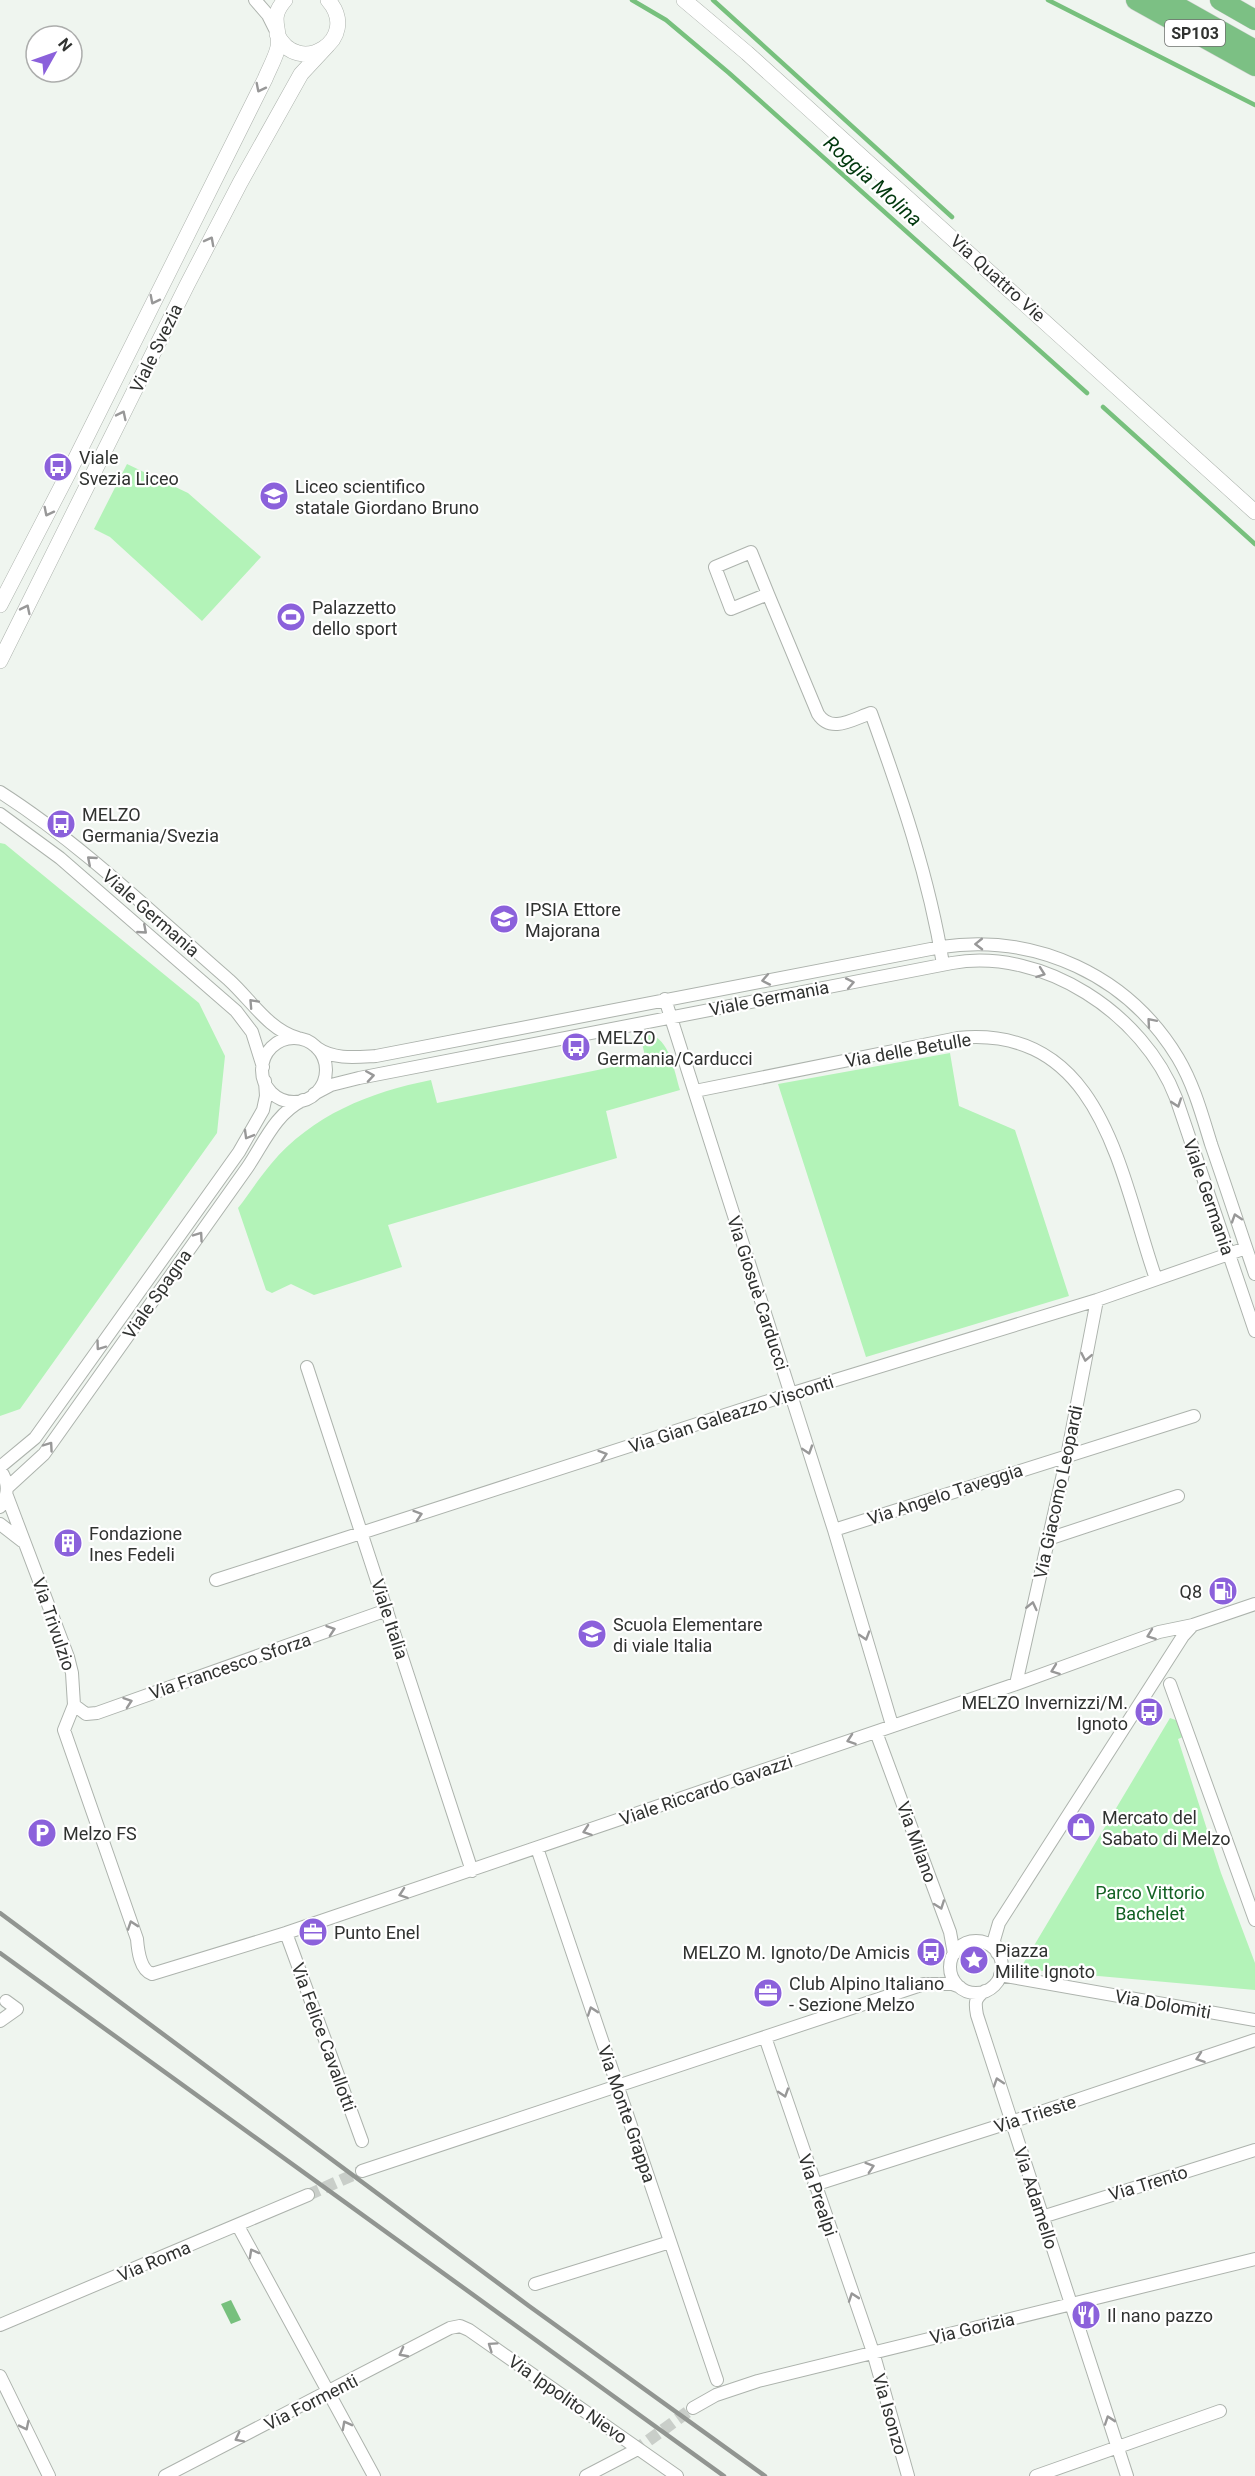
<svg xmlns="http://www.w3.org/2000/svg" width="1255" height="2476" viewBox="0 0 1255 2476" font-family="Roboto,sans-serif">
<rect width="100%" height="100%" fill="#eff5ef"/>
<path fill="#b3f3b8" d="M127,464L188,493L261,557L202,621L110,537L94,529Z
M0,843L5,844L199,1003L225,1056L217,1133L20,1409L0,1416Z
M648,1034C670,1038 674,1071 680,1090L606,1111L617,1158L388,1225L402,1267L314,1295L291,1284L272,1293L266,1290L238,1208C249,1194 259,1178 271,1164C312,1115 370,1092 431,1080L437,1103L646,1060L640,1035Z
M950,1053L959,1106L1015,1130L1069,1296L866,1357L778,1084Z
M1170,1718L1184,1723L1188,1735L1178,1739L1221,1873L1255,1963V1990L1020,1969Z"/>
<path fill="#77c07d" d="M231,2300L241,2320L231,2324L221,2304Z"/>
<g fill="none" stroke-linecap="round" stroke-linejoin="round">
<path stroke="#77c07d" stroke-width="4.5" d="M632,0L666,20L729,73L1087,393
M713,0L952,217
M1048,0L1255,105
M1103,407L1255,544"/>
<path stroke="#c9cec9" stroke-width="12" stroke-dasharray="12 6" stroke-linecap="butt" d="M308,2195L362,2171
M634,2451L693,2408"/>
<g stroke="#adb3ad" stroke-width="14">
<path id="minor" d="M255,0L268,15L276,31
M751,552L768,594L731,609L715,567Z
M768,594L818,714C831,734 853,719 871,713C901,796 929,877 943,964
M0,792C83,845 155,916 229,980C251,1000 269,1030 298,1038
M0,814L60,858L236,1011L252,1032L263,1067
M665,999L834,1530L892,1725
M262 1070a32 32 0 1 1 64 0a32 32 0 1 1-64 0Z
M317,1048C334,1060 357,1057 376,1056L941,947C1036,933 1128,975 1178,1058C1194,1085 1202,1115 1211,1144C1226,1187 1240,1230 1255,1274
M695,1091L958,1038C1103,1024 1120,1176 1156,1279
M314,1094L331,1085L359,1078L952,963C1043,947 1144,1014 1176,1098L1255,1331
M307,1367L472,1871
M0,1467L35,1438L239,1152L263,1110L266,1096L265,1081
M0,1470C9,1482 9,1495 0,1507
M8,1487L44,1454L247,1168C264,1143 275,1114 303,1100
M7,1496L68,1657L72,1673L74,1705L64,1730L137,1939C138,1951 140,1970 152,1974L286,1933L1016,1684L1159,1632L1193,1625L1255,1604
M0,1524L22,1541
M834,1530L1194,1416
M1048,1539L1178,1496
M216,1580L790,1394L1097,1300L1246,1248
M1016,1684L1067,1456L1097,1300
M1170,1684L1255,1920
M74,1705L86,1714L97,1713L387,1610
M876,1732L950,1932L954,1954
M537,1848L717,2380
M286,1933L362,2141
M950 1967a26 26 0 1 1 52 0a26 26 0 1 1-52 0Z
M997,1953L994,1940L999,1923L1183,1636L1193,1625
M1000,1975L1255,2020
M985,1991C974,1998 975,2004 977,2015L1127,2476
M0,2021L17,2009L6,2001
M765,2037L873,2352L908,2476
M362,2171L924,1984H952L960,1987
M814,2185L1011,2122L1255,2040
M1042,2217L1255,2150
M238,2226L374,2476
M535,2284L670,2242
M0,2325L308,2195
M0,2376L49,2476
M693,2408L716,2395L758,2381L1255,2259
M165,2476L450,2328L460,2326L469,2330L677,2476
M586,2476L634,2451
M1036,2476L1220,2411"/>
</g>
<g stroke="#adb3ad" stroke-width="16">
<path id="tertiary" d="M684,0L747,53L1255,512
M277,34C298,79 362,39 328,0
M0,605L69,472L265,79C269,69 276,57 278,47C281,27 268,19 285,0
M0,661L187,285L240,183L301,74L328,45"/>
</g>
<g stroke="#d1d2d1" stroke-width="21">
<path id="trunk" d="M1136,0L1255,66
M1166,0L1255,50
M1220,0L1255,20"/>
</g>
<use href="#minor" stroke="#fff" stroke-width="12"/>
<use href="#tertiary" stroke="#fff" stroke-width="15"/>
<use href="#trunk" stroke="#7cc084" stroke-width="20"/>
<path stroke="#919591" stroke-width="4.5" d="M0,1913L529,2306L765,2476
M0,1953L724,2476"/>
</g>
<defs><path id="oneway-chevron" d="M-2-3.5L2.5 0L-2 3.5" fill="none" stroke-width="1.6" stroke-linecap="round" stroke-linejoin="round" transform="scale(1.5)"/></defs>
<g stroke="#989898">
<use href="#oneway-chevron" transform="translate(260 88) rotate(117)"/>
<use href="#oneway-chevron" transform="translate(210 241) rotate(-62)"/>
<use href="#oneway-chevron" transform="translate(154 300) rotate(117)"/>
<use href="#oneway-chevron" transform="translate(122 415) rotate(-64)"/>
<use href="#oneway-chevron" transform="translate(48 512) rotate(117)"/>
<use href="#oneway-chevron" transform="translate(26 609) rotate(-64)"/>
<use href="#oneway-chevron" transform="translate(91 860) rotate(-139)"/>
<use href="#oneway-chevron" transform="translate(143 930) rotate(41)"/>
<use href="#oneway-chevron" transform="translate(979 944) rotate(179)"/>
<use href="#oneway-chevron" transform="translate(1041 973) rotate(20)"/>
<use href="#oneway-chevron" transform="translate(766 980) rotate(169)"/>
<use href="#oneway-chevron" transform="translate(850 983) rotate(-11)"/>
<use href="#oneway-chevron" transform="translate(253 1003) rotate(-133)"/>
<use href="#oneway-chevron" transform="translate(1151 1022) rotate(-131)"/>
<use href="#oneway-chevron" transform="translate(370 1076) rotate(-9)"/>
<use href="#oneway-chevron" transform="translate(1177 1103) rotate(71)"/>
<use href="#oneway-chevron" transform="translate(248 1135) rotate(120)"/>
<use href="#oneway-chevron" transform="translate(1236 1218) rotate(-108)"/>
<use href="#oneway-chevron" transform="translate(199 1236) rotate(-55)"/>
<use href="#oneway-chevron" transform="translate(100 1346) rotate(126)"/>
<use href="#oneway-chevron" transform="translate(1086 1357) rotate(101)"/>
<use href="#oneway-chevron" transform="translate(49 1446) rotate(-55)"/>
<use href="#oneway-chevron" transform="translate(808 1450) rotate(72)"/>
<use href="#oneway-chevron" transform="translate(603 1455) rotate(-18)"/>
<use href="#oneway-chevron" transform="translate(418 1515) rotate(-18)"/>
<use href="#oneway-chevron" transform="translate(1032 1606) rotate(-77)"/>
<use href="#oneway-chevron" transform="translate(331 1630) rotate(-19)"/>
<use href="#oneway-chevron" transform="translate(1151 1635) rotate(160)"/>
<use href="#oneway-chevron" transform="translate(865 1636) rotate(73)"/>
<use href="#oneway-chevron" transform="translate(1055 1670) rotate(160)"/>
<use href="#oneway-chevron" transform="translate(128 1702) rotate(-19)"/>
<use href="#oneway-chevron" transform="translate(851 1740) rotate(161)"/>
<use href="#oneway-chevron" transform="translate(587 1831) rotate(161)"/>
<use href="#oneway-chevron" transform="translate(403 1894) rotate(161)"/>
<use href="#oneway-chevron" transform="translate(940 1905) rotate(70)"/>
<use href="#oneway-chevron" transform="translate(132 1925) rotate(-109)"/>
<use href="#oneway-chevron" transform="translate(592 2011) rotate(-109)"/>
<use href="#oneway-chevron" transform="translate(1200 2058) rotate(161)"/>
<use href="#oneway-chevron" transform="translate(998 2082) rotate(-108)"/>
<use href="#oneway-chevron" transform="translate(784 2093) rotate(72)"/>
<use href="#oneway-chevron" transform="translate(870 2167) rotate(-18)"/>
<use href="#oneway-chevron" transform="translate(253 2253) rotate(-119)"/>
<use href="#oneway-chevron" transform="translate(853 2297) rotate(-109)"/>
<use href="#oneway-chevron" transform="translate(492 2346) rotate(-145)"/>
<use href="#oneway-chevron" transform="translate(403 2353) rotate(152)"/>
<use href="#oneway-chevron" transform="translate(1109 2420) rotate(-109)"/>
<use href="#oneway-chevron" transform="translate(346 2425) rotate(-118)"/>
<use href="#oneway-chevron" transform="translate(25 2426) rotate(64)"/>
<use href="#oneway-chevron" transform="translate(239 2438) rotate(153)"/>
</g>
<defs>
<g id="bus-disc" transform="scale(1.5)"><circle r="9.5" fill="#8b61db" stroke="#fff"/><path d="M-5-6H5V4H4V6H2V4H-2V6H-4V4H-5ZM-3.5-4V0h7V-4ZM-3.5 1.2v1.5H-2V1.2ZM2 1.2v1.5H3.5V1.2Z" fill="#fff"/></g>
<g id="school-disc" transform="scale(1.5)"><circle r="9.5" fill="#8b61db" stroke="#fff"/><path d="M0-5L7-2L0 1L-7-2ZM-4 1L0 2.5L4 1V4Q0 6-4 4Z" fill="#fff"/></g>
<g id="stadium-disc" transform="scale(1.5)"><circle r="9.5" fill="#8b61db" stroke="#fff"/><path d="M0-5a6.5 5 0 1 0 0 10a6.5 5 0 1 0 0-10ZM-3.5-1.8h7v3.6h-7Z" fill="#fff"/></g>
<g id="building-disc" transform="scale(1.5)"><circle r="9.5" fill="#8b61db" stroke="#fff"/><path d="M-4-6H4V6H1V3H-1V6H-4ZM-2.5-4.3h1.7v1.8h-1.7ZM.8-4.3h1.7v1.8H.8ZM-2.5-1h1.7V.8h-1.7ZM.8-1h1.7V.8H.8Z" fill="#fff"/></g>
<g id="fuel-disc" transform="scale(1.5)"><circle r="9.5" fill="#8b61db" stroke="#fff"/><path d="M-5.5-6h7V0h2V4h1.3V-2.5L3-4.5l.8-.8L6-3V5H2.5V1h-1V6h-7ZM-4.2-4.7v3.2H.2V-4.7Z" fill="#fff"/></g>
<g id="shop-disc" transform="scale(1.5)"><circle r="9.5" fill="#8b61db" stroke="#fff"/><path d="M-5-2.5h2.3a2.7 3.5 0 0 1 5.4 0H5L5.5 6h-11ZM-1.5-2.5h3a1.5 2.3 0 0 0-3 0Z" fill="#fff"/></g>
<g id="parking-disc" transform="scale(1.5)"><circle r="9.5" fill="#8b61db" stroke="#fff"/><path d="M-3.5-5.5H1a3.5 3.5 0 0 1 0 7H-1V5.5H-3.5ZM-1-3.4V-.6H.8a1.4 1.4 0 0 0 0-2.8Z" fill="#fff"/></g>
<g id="office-disc" transform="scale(1.5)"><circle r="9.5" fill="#8b61db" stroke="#fff"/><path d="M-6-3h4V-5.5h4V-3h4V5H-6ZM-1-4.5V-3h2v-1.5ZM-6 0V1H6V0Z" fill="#fff"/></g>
<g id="sight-disc" transform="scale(1.5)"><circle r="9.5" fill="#8b61db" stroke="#fff"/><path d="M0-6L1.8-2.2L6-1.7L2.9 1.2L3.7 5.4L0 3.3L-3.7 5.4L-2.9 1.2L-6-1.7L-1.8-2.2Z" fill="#fff"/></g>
<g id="restaurant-disc" transform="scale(1.5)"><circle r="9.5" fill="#8b61db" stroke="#fff"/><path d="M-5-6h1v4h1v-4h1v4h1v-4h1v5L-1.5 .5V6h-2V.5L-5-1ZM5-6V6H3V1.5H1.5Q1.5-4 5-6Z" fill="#fff"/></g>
</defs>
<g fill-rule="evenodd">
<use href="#bus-disc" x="58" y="467"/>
<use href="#school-disc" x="274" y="496"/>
<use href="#stadium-disc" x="291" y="617"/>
<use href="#bus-disc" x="61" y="824"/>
<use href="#school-disc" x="504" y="919"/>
<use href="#bus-disc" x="576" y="1047"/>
<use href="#building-disc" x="68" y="1543"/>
<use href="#fuel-disc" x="1223" y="1591"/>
<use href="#school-disc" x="592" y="1634"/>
<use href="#bus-disc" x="1149" y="1712"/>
<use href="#shop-disc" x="1081" y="1827"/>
<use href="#parking-disc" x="42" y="1833"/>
<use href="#office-disc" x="313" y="1932"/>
<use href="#bus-disc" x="931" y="1952"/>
<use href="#sight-disc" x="974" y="1960"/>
<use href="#office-disc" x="768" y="1993"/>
<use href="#restaurant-disc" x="1086" y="2315"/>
</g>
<g text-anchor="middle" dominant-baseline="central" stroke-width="4.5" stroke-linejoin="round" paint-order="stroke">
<rect fill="#fff" stroke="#6e706e" stroke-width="1.5" x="1165" y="20" width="60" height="26" rx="4.5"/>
<g font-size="16" font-weight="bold" fill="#303230">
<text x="1195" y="33">SP103</text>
</g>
<g font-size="18" fill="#303230" stroke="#fff">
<text transform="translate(998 278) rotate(42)">Via Quattro Vie</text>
<text transform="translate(156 348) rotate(-64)">Viale Svezia</text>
<text transform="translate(151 913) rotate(41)">Viale Germania</text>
<text transform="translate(769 998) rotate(-11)">Viale Germania</text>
<text transform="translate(908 1050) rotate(-10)">Via delle Betulle</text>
<text transform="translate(1209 1197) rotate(71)">Viale Germania</text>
<text transform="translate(758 1293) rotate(72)">Via Giosuè Carducci</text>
<text transform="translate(157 1294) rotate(-55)">Viale Spagna</text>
<text transform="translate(731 1414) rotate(-18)">Via Gian Galeazzo Visconti</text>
<text transform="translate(1058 1492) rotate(-78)">Via Giacomo Leopardi</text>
<text transform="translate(945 1494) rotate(-18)">Via Angelo Taveggia</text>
<text transform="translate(390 1619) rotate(72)">Viale Italia</text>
<text transform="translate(54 1624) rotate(71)">Via Trivulzio</text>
<text transform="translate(230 1666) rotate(-19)">Via Francesco Sforza</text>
<text transform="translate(706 1790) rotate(-19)">Viale Riccardo Gavazzi</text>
<text transform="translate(917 1842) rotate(70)">Via Milano</text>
<text transform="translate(1163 2004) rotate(10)">Via Dolomiti</text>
<text transform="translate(324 2037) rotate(70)">Via Felice Cavallotti</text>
<text transform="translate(627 2114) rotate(71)">Via Monte Grappa</text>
<text transform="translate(1035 2114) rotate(-18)">Via Trieste</text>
<text transform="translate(1148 2183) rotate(-17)">Via Trento</text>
<text transform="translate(818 2195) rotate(71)">Via Prealpi</text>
<text transform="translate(1036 2198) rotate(72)">Via Adamello</text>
<text transform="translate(154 2261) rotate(-23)">Via Roma</text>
<text transform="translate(972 2328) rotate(-13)">Via Gorizia</text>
<text transform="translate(568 2399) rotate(35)">Via Ippolito Nievo</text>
<text transform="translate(311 2402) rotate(-27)">Via Formenti</text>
<text transform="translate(890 2414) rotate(74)">Via Isonzo</text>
</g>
<g font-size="18" fill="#303230" stroke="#fff" text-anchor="start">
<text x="79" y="457">Viale<tspan x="79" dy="21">Svezia Liceo</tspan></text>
<text x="295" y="486">Liceo scientifico<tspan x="295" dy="21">statale Giordano Bruno</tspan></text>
<text x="312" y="607">Palazzetto<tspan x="312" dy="21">dello sport</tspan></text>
<text x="82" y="814">MELZO<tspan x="82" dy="21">Germania/Svezia</tspan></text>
<text x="525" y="909">IPSIA Ettore<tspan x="525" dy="21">Majorana</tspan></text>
<text x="597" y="1037">MELZO<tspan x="597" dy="21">Germania/Carducci</tspan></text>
<text x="89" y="1533">Fondazione<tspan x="89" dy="21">Ines Fedeli</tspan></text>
<text x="1202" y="1591" text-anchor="end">Q8</text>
<text x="613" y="1624">Scuola Elementare<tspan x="613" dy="21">di viale Italia</tspan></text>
<text x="1128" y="1702" text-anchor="end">MELZO Invernizzi/M.<tspan x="1128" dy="21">Ignoto</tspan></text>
<text x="1102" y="1817">Mercato del<tspan x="1102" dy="21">Sabato di Melzo</tspan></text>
<text x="63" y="1833">Melzo FS</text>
<text x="334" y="1932">Punto Enel</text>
<text x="995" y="1950">Piazza<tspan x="995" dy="21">Milite Ignoto</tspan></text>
<text x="910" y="1952" text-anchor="end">MELZO M. Ignoto/De Amicis</text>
<text x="789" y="1983">Club Alpino Italiano<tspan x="789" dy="21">- Sezione Melzo</tspan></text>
<text x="1107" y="2315">Il nano pazzo</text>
</g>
<g font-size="18" fill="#126123" stroke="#fff">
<text x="1150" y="1892">Parco Vittorio<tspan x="1150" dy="21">Bachelet</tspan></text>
</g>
<g font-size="20" font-style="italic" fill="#00380d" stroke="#fff">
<text transform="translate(873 181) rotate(42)">Roggia Molina</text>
</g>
</g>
<g transform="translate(54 54) rotate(50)"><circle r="28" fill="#ffffff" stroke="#acadac" stroke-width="1.5"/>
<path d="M0-4.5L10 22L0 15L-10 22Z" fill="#8b61db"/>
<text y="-9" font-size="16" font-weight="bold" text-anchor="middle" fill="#303230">N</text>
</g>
</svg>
